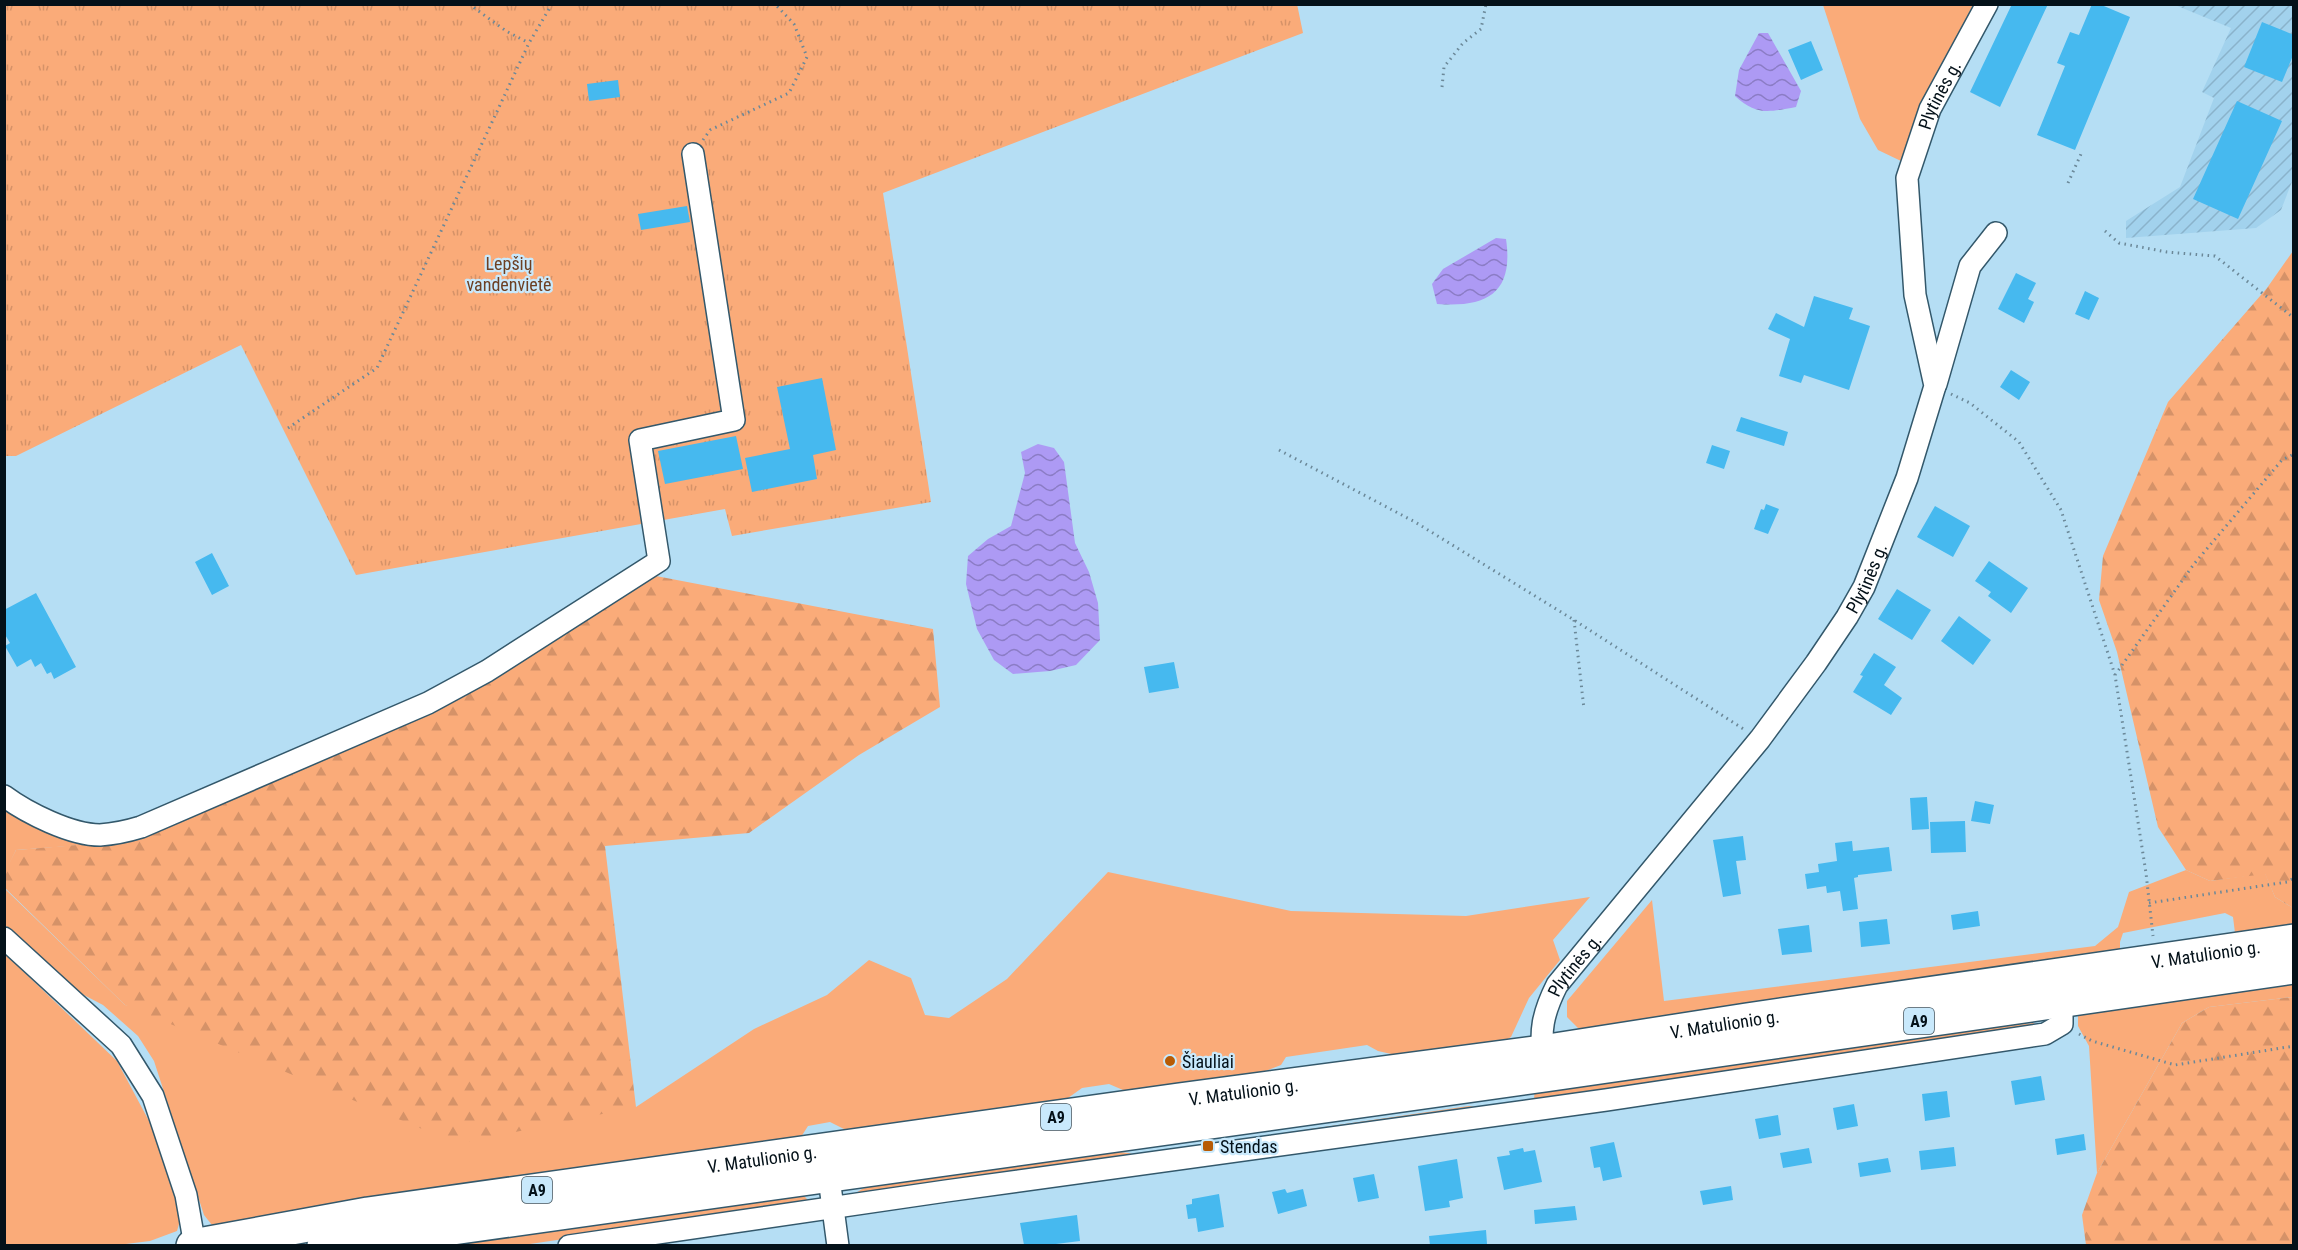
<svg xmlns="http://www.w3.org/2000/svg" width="2298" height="1250" viewBox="0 0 2298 1250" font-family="'Roboto Condensed',sans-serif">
<defs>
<pattern id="industrial-furrows" width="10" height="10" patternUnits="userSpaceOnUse" patternTransform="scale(1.5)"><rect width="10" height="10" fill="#a2d2ed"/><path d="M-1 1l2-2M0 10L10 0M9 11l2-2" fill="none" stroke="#8ab3cb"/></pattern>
<pattern id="forest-firs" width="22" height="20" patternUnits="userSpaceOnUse" patternTransform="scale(1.5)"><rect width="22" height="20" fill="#faab79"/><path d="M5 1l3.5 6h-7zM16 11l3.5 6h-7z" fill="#d59268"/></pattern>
<pattern id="park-tufts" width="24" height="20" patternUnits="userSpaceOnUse" patternTransform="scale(1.5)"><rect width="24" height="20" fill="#faab79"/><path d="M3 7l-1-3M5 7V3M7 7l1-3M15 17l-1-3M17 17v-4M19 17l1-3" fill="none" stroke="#d59268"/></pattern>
<pattern id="water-waves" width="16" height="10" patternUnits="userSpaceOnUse" patternTransform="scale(1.5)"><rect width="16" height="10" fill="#ad9af4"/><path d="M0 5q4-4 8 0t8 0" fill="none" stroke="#8b7cc5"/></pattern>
</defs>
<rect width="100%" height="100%" fill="#b5def4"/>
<path fill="url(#industrial-furrows)" d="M2175,5H2293V179L2281,210L2256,228L2126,238V221L2180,187L2214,98L2202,92L2231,28Z"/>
<path fill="#faab79" d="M1823,5H1973L1922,105L1901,161L1878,150L1860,119Z
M5,807L83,845L16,850L5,873Z
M2186,870L2210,881L2265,873L2275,897L2293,908V924L2235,933L2233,917L2225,913L2123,933L2120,942V952L1596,1028H1578L1567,1017V1001L1652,900L1664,1001L2095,946L2118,927L2129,892Z
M1108,872L1291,911L1466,916L1590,897L1553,940L1560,960L1529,998L1511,1037L1503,1042L1400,1056L1378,1051L1367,1045L1286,1057L1281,1065L1240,1081L1137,1096L1109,1084L1082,1088L1054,1108L846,1130L830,1122L808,1126L801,1137L230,1228L212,1225L204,1215L154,1061L138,1036L103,1005L80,993L5,925L4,888L125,1005L636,1107L754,1029L827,995L869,960L911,978L925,1015L949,1018L1007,979Z
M4,953L117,1061L157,1136L181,1217L177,1231L150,1241L118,1245H5Z
M2293,979V997L2209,1007L2182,1023L2097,1173L2089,1046L2078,1026V1011Z
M2033,1023L2042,1027L1706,1078L1692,1076L1262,1143L1283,1133L1469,1106L1475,1107L1534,1099L1535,1088L1777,1053Z
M1097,1150L1129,1153L1147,1159L856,1193L862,1189L885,1182Z
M800,1192L811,1203L523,1245H488C483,1243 427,1246 416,1246Z"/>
<path fill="url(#forest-firs)" d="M2293,251V908L2275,897L2265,874L2210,881L2186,870L2158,827L2117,652L2099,600L2103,556L2168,402L2267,288Z
M656,576L933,629L940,707L859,755L749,833L605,846L636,1107L458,1144L125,1005L5,888L4,873L16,850L139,840L433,709Z
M2293,997V1245H2086L2082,1215L2097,1173L2182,1023L2209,1007Z"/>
<path fill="url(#park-tufts)" d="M1297,4L1303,33L883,193L931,502L732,536L725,509L356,575L241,345L16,456H5L4,5Z"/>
<path fill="url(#water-waves)" d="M1759,33H1768L1801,91L1796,107C1768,112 1757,116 1735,96L1739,70Z
M1496,238L1506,239C1514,293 1487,308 1437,304L1432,284L1443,269Z
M1038,444L1054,448L1064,462L1075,543L1089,572L1098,603L1100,640L1076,665L1050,671L1013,674L994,660L977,629L966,584L968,556L988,539L1011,526L1025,473L1021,452Z"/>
<path fill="#46b9ef" d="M2012,4H2048L2000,107L1970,92Z
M2092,4H2099L2130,17L2075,150L2037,135L2065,66L2057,63L2070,32L2079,35Z
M2262,22L2294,35V53L2282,82L2244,67Z
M1811,41L1823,70L1801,80L1788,50Z
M618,80L620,97L589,101L587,84Z
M2237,101L2282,121L2238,219L2193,199Z
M687,206L690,222L641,230L638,214Z
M2016,273L2036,283L2028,299L2034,302L2024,323L1998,309Z
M2085,291L2099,298L2089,320L2075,314Z
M1814,296L1853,308L1849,319L1870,326L1849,390L1804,375L1801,383L1779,376L1790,339L1768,329L1776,313L1804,327Z
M2011,370L2030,382L2019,400L2000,387Z
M822,378L836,450L813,455L817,479L752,492L745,458L790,449L777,387Z
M1741,417L1788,432L1784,446L1736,431Z
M736,436L743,469L665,484L658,451Z
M1712,445L1730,451L1724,469L1706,463Z
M1766,504L1779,509L1768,534L1754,529L1761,509L1764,510Z
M1935,506L1970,526L1953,557L1917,537Z
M212,553L229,586L212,595L195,562Z
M1989,561L2028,588L2011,613L1988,596L1991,592L1975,581Z
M1897,589L1931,610L1912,640L1878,619Z
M36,593L76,667L54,679L51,672L47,674L41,663L35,667L31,659L17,667L5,646L10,643L4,633V610Z
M1959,616L1991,640L1973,665L1941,641Z
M1874,653L1896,667L1884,685L1902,698L1891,715L1853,692L1863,676L1860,675Z
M1174,662L1179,688L1149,693L1144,667Z
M1927,797L1929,829L1912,830L1910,798Z
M1975,801L1994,805L1990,824L1971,821Z
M1965,821L1966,852L1931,853L1930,822Z
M1743,836L1746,860L1736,861L1741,894L1723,897L1713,840Z
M1852,841L1853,851L1889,847L1892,871L1858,875V877L1854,878L1858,909L1843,911L1840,891L1827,893L1826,886L1807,889L1805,874L1819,872L1818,864L1837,861L1835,843Z
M1978,911L1980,926L1953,930L1951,915Z
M1887,919L1890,944L1861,947L1859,922Z
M1809,925L1812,952L1782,955L1778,929Z
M2041,1076L2045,1100L2015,1105L2011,1081Z
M1947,1091L1950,1117L1925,1121L1922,1094Z
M1854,1104L1858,1126L1837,1130L1833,1108Z
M1778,1115L1781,1135L1759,1139L1755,1119Z
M2084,1134L2086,1150L2057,1155L2055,1139Z
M1614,1142L1622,1177L1603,1181L1600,1167L1594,1168L1590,1147Z
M1954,1147L1956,1166L1921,1170L1919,1151Z
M1523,1148L1524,1152L1535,1150L1542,1182L1504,1190L1497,1157L1510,1155L1509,1151Z
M1809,1148L1812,1163L1783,1168L1780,1153Z
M1888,1158L1891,1172L1860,1177L1858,1163Z
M1457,1159L1463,1198L1449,1201L1450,1207L1425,1211L1418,1166Z
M1374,1174L1379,1198L1358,1202L1353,1178Z
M1731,1186L1733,1200L1703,1205L1700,1191Z
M1285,1189L1287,1193L1303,1189L1307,1206L1278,1214L1272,1192Z
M1219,1194L1224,1227L1198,1232L1196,1218L1188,1219L1186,1205L1192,1204V1199Z
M1575,1206L1577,1220L1535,1224L1534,1210Z
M1077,1215L1080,1241L1048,1245H1024L1020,1223Z
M1486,1230L1487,1244L1430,1245L1429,1236Z"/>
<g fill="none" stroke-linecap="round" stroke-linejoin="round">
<g stroke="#33586b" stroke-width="24">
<g id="minor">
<path d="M1936,384L1970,266L1996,233"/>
<path d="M4,796C27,813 71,835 100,835C114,834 128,831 141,827L428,703L487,671L659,561L640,440L734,420L693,154"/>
<path d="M4,938L121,1045L153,1096L186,1195L195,1246"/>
<path id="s1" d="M1544,1062C1539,1031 1543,1013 1557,985L1760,739L1816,663L1847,617L1864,587L1907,478L1935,386L1915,295L1907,178L1930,109L1987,4"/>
<path d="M827,1163L838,1246"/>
<path d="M569,1246L946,1191L1606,1100L2045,1034L2062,1024V1001"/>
</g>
</g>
<g stroke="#33586b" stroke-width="36">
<g id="trunk">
<path id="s2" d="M193,1246L368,1214L1179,1100L1542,1052L1747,1020L2294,941"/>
<path d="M324,1246L1545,1075L2294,967"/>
</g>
</g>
<path stroke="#6b8898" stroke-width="3" stroke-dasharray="1.5 4.5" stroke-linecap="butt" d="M469,4L506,31L529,43
M1442,87L1444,67L1463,43L1481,29L1486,4
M703,140L710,130L789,93L807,57L794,24L775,4
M2068,183L2081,154
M2105,231L2119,243L2167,252L2215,256L2294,318
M1951,394L1970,403L2019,442L2061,510L2115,675L2146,873L2153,936
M288,428L377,368L529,43L552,4
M1279,450L1415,522L1574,620L1745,730
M1574,620L1584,709
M2115,675L2194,564L2282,460L2294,454
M2149,903L2287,882L2294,878
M2079,1034L2092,1041L2175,1065L2294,1046"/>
<use href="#minor" stroke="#fff" stroke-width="21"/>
<use href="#trunk" stroke="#fff" stroke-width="33"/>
</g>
<g fill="#b75b05" stroke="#c9e9fc" stroke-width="2">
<circle cx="1170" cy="1061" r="6"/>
<rect x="1202" y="1140" width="12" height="12" rx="3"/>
</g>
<g text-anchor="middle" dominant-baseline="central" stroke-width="4.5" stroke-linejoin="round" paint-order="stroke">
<g fill="#c9e9fc" stroke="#3f525d" stroke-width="1.5">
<rect x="1904" y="1008" width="30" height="26" rx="4.5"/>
<rect x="1041" y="1104" width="30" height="26" rx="4.5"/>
<rect x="522" y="1177" width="30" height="26" rx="4.5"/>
</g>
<g font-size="16" font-weight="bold" fill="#041119">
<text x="1919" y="1021">A9</text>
<text x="1056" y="1117">A9</text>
<text x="537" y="1190">A9</text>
</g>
<g font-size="18" fill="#041119" stroke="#c9e9fc">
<text stroke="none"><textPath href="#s1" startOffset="1096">Plytinės g.</textPath></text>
<text stroke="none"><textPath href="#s1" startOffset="592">Plytinės g.</textPath></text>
<text stroke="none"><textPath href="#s2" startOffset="2034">V. Matulionio g.</textPath></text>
<text stroke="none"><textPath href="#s1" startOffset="106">Plytinės g.</textPath></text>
<text stroke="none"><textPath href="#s2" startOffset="1548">V. Matulionio g.</textPath></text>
<text stroke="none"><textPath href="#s2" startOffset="1062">V. Matulionio g.</textPath></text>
<text stroke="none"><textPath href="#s2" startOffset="576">V. Matulionio g.</textPath></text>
</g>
<g font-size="18" fill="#6c3f22" stroke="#c9e9fc">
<text x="509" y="263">Lepšių<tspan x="509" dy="21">vandenvietė</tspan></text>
</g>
<g font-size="18" fill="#041119" stroke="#c9e9fc" text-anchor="start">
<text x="1182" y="1061">Šiauliai</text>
<text x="1220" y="1146">Stendas</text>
</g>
</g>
<rect width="2298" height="1250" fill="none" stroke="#041119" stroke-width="12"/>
</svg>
